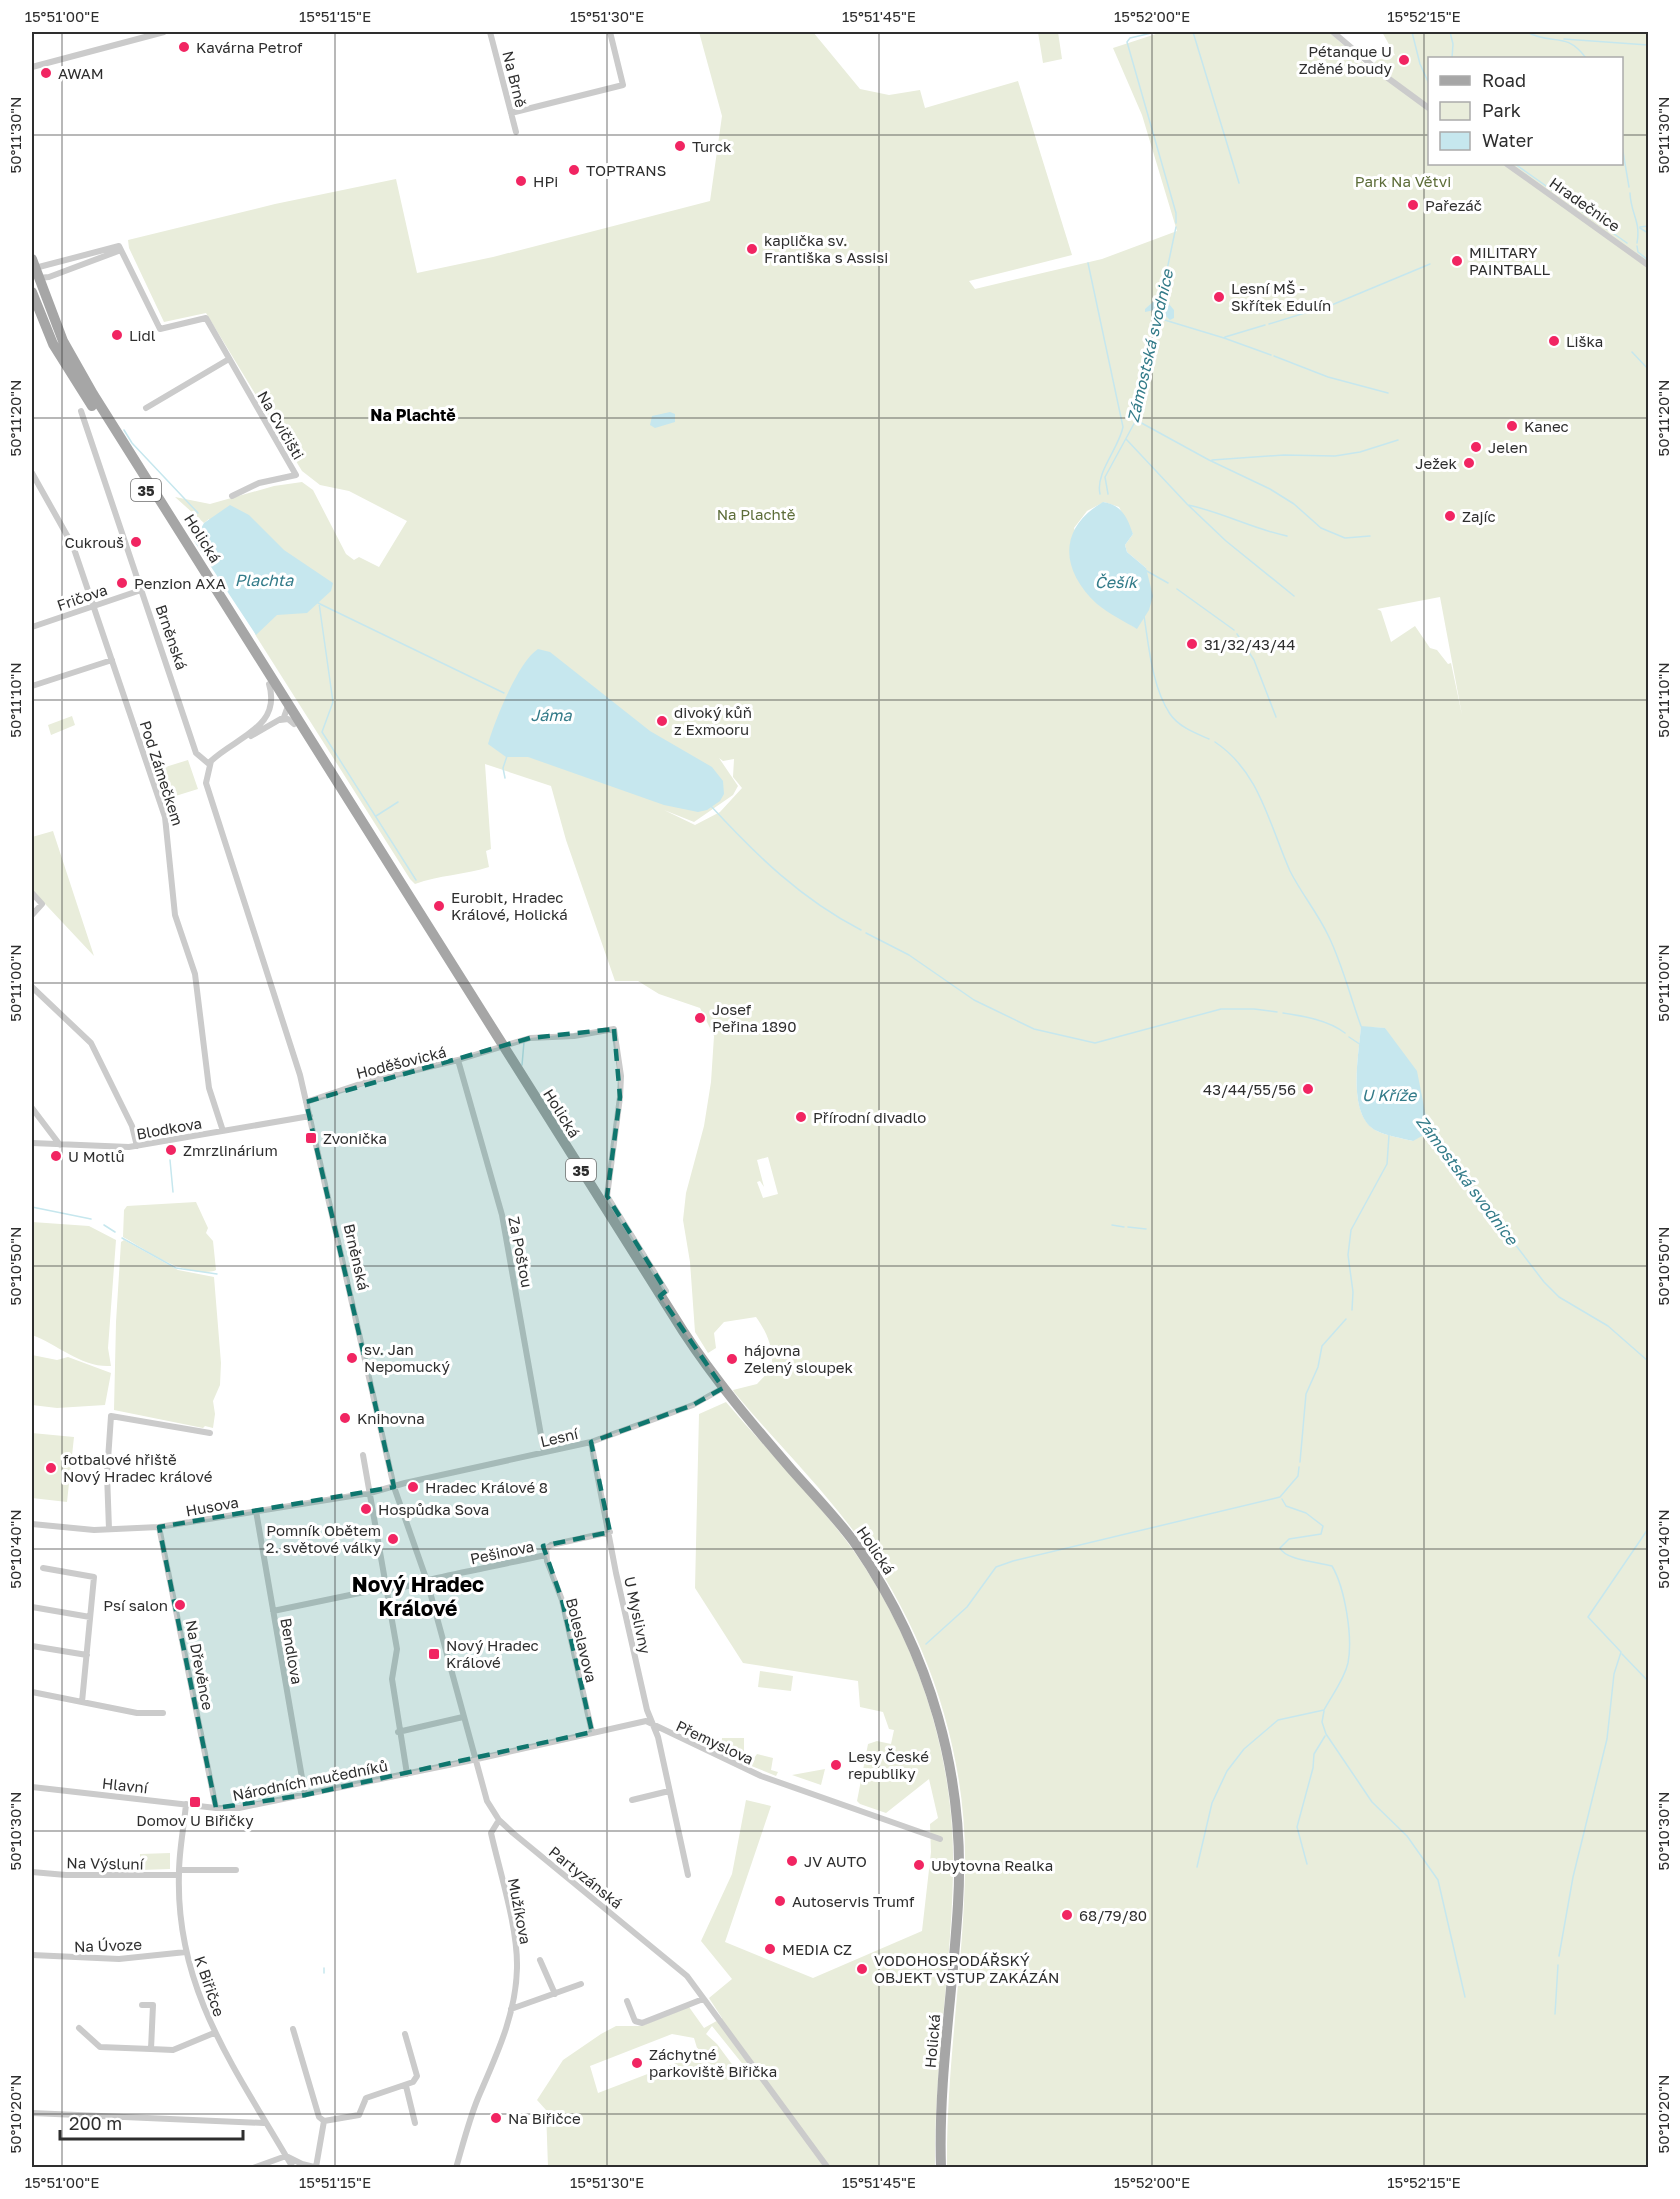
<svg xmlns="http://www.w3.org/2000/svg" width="1680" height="2199" viewBox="0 0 1680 2199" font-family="'Golos Text',sans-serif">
<rect width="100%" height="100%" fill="#fff"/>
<path fill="#e9eddb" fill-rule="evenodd" d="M699,32H813L860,89L889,95L920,90L925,108L1018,81L1072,255L969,281L975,289L1102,259L1177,231L1142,115L1113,48L1162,32H1329L1369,68L1377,60L1395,55L1382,32H1648V2167H947C946,2069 963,1971 965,1873C968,1752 927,1631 855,1533C819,1484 773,1439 734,1392L733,1390L757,1384L772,1368C773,1347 768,1334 756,1317L724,1322L714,1333L716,1348L708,1353L695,1332L690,1262L683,1220L686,1193L704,1126L711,1082L714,1036L700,1008L659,994L638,981H615L566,840L551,786L485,764L491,849L486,851L489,867C464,875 439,875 415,884L410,879L256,636L209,519L204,523L175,497L210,504L274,486L302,482L313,490L346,554L354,560L359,557L379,567L407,521L349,491L320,485L302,471L206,313L164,322L129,248L128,240L275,204L396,179L417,273L493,257L710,201L722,116ZM1430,58H1622V164H1430ZM1104,502L1119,507L1133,534L1125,545L1127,552L1146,568L1136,628L1099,605L1074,528L1087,511ZM1440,597L1462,715L1451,663L1448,664L1437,650L1430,648L1415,626L1391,642L1381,611L1377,609ZM719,758L723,761L734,759L733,777L742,788L720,812L695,825L664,810L694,822L733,795L738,786ZM1361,1027L1385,1028L1413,1141C1401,1138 1387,1136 1377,1131C1346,1115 1359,1055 1361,1027ZM768,1157L778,1194L763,1198L757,1182L760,1181L764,1187L757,1160Z
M1038,32H1058L1062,59L1043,63Z
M72,716L75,725L51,735L48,725Z
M188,760L198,789L169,798L159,769Z
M53,831L94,956L32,890V837Z
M196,1202L208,1228L206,1233L213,1241L216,1270L214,1271C182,1277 150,1252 123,1237L124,1210L127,1206Z
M32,1222L89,1226L116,1240L108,1348L111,1366C82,1368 57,1344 32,1335Z
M124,1240L178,1270L214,1277L221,1363L220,1385L213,1401L215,1414L213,1428L205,1426L203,1428L114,1410L116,1322L121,1242Z
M32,1355L57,1360L68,1357L111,1373L105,1405L57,1408L32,1405Z
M726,1402C765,1448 808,1491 845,1539C916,1634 956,1755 953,1874C951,1972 934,2069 935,2167H548L546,2110L537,2100L563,2060L601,2034L616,2026H641L689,2007L704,2028L722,2018L709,1998L732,1979L701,1941L732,1874L746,1800L771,1806L725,1942L813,1978L922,1931L931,1852L930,1824L938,1818L929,1779L886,1813L860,1804L857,1801L868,1744L877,1741L891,1744L894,1730L889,1729L883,1712L860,1707L858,1681L743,1663L695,1588L699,1414ZM712,2026L749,2072V2073L737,2071L717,2044L706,2034ZM672,2034L694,2038L697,2048L684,2053V2060L598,2093L590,2066Z
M32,1433L74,1437L67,1502L32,1498Z
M760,1671L793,1676L791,1691L758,1687Z
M722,1738H744V1762L721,1752Z
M757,1754L773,1758L771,1770L778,1772L776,1776L749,1765Z
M825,1769L821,1785L792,1775Z
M170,1853V1869L140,1870V1854Z"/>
<path fill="#c6e7ee" d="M1154,301L1169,304L1174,310V318L1170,320L1159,309L1145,312V309Z
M670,412L675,414V422L655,428L650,425L652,416Z
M1103,502C1122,505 1127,517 1133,534L1125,545L1127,552L1146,568L1153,596L1149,610L1137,629C1124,621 1109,614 1097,604C1060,570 1058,528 1103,502Z
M230,505L249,515L284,550L333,583L331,591L307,613L277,615L256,635L194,541L204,523Z
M538,649L550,652L650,731L712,767L723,781L724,794L720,801L707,810L698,812L664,805L528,757H506L488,744C495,720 518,662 538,649Z
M1361,1026L1385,1028L1417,1071L1429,1132L1413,1141C1401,1138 1387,1136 1377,1131C1346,1116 1359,1054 1361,1026Z"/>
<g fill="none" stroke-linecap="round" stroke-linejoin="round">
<path stroke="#c6e7ee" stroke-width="1.5" d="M1156,32L1130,38L1127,42L1176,213V223
M1193,32L1239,183
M1412,32L1420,64L1430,86
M1450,32L1453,44L1452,58
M1527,32C1552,46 1565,30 1586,58
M1564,39L1648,45
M1622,146L1629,187
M1515,164L1627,243
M1630,193C1631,215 1641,221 1637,243
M1640,227L1648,226
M1640,228L1648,233
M1637,246L1638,252L1648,260
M1088,263L1123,427C1119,448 1095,473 1100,494
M1160,303L1176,227
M1158,318L1224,338L1271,355
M1269,324L1334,304L1430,264
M1225,337L1265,325
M1632,352L1648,369
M1274,356L1328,377L1388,393
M1136,420L1209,460L1270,489L1294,504L1321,528L1345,538L1370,536
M124,430L132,443L198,513
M1126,439L1187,504L1226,541L1294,596
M1212,460L1284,455L1335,456L1360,452L1398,440
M1108,494L1105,477L1136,420L1159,307
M1188,505C1222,512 1253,529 1287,536
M1145,570L1168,583
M1177,589L1234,630
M318,603L504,693
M319,603L333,702L322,732L416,880
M1144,616C1149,647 1152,687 1170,714C1179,727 1195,733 1209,739
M1237,634L1254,660L1276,717
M1215,742C1260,772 1269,824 1290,871C1301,893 1317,912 1328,935C1342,963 1350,996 1361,1026
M505,778L503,768L507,756
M710,805C756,855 801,899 861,930
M376,816L398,802
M866,933L909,955L974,1000L1034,1029L1095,1043L1221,1009H1254L1277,1012
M1283,1013C1303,1016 1328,1020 1345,1033
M1349,1037L1361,1045
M522,1065L524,1042
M1428,1131L1544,1282L1559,1297L1608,1326L1648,1361
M170,1160L173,1192
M32,1207L91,1219
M104,1225L115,1232
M1112,1225L1124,1227
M1128,1227L1146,1229
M122,1238L176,1268L217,1274
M1352,1310L1353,1292L1348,1255L1351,1230L1387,1164L1389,1135
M1300,1462L1306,1394L1318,1367L1322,1346L1346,1319
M1648,1492V1494
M1280,1497L1298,1476L1299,1467
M926,1644L967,1607L996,1567L1013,1561L1280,1497
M1622,1654L1648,1681
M1324,1711L1322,1722L1326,1734L1372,1802L1407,1836L1438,1880L1465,1997
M1307,1864L1297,1827L1313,1768L1314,1754L1325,1736
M1197,1867L1212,1803L1227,1771L1244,1749L1278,1720L1324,1710C1332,1695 1344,1680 1348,1663C1353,1637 1345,1588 1332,1566C1318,1562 1285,1560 1280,1548L1289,1539L1321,1534L1323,1526L1306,1513L1286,1506L1282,1499
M1559,1956L1573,1877L1607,1739L1614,1674L1621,1652L1588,1617L1648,1529
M324,1968V1973
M1555,2014L1558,1965"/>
<path stroke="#cbcbcb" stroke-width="6" d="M490,32L516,132
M1333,32L1381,73L1430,109
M32,67L164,32
M511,113L623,85L610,32
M1507,164L1648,265
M35,268L119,246L160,329L206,318L296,475L259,483L232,496
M38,278L49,277L121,250
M146,408L229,359
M81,411L196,753L209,764
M32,473L73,546L165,817L175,915L195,974L209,1088L223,1131
M32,627L141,590
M269,684C282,727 236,737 211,761L206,783L300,1075L394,1487L427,1581L487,1801L499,1820L513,1833L687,1976L828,2168
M32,686L112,660
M280,720L288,719L294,724
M251,736L284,717L288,706
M32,893L42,904L32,915
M32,987L91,1043L132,1126L137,1146
M458,1060L502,1215L544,1452
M306,1102L366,1082L458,1060L530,1038L574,1036L614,1029L621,1076L620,1097L607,1196L666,1291L660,1296
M32,1108L60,1145
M32,1143L129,1147L310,1116
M591,1442L616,1573L647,1710L658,1737L688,1875
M363,1455L397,1649L392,1679L407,1774
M256,1511L305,1795
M32,1524L94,1530L159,1527L370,1493L405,1483L591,1442L693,1405L723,1388
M159,1527L216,1808
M109,1529L107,1474L111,1416L210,1433
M43,1568L94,1577L82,1702
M32,1607L90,1617
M273,1611L374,1590C397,1592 414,1583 437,1578C473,1570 509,1563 546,1555
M32,1646L87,1655
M32,1692L137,1713H163
M398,1732L463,1717
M592,1732L562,1600L547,1561L546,1549L551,1545L610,1532
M32,1787L216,1808H239L468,1761L646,1721L761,1776L940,1839
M632,1800L669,1791
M186,1804C184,1827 179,1850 179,1873C175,1991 237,2071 293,2168
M179,1870H236
M32,1872L66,1875H179
M32,1955L119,1959L186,1952
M540,1960L555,1994
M627,2001L635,2021L642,2023L703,1999
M142,2005H153L151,2049
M511,2009L581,1984
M79,2028L100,2047L151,2049L173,2050L214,2033
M293,2029L319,2117L324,2121L316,2167
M406,2086L415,2123
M32,2113L264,2123
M324,2121L359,2115L366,2098L413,2082L417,2076L405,2034
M253,2168L286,2156L302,2164L318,2168
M456,2168C463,2144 469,2120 478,2098C496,2056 516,2015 517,1968C518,1928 500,1873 491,1833L499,1820"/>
<path stroke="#a6a6a6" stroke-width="10" d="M32,259L63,341L93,394L683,1331C715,1380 752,1424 791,1469C813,1494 838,1519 857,1546C930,1653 966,1775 958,1904C953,1992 938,2080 941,2168
M32,292L53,344L92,406"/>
</g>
<path fill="#0f766e" fill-opacity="0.2" stroke="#0f766e" stroke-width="4.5" stroke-dasharray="12 8" stroke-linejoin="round" d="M614,1029L620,1097L607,1196L666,1291L660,1296L723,1388L693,1405L591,1442L610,1532L543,1546L562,1600L592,1732L305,1795L216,1808L159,1527L394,1487L306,1102L530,1038Z"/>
<path fill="none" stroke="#2e2e2e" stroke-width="1.5" stroke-opacity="0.45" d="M62,32V2168M335,32V2168M607,32V2168M879,32V2168M1152,32V2168M1424,32V2168M32,135H1430M1622,135H1648M32,418H1648M32,700H1648M32,983H1648M32,1266H1648M32,1549H1648M32,1831H1648M32,2114H1648"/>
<g fill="#f12562" stroke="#fff" stroke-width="2">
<circle cx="184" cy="47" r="6"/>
<circle cx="1404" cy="60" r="6"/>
<circle cx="46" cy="73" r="6"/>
<circle cx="680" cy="146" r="6"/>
<circle cx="574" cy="170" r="6"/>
<circle cx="521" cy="181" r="6"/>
<circle cx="1413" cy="205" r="6"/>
<circle cx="752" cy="249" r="6"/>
<circle cx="1457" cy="261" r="6"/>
<circle cx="1219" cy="297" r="6"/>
<circle cx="117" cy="335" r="6"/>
<circle cx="1554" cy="341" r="6"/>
<circle cx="1512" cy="426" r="6"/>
<circle cx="1476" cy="447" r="6"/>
<circle cx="1469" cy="463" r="6"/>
<circle cx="1450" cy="516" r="6"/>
<circle cx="136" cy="542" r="6"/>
<circle cx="122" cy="583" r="6"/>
<circle cx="1192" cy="644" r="6"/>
<circle cx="662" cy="721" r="6"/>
<circle cx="439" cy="906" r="6"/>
<circle cx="700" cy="1018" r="6"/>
<circle cx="1308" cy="1089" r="6"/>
<circle cx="801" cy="1117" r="6"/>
<rect x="305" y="1132" width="12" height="12" rx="3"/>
<circle cx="171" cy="1150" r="6"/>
<circle cx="56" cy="1156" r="6"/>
<circle cx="352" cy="1358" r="6"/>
<circle cx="732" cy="1359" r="6"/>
<circle cx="345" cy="1418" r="6"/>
<circle cx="51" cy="1468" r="6"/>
<circle cx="413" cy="1487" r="6"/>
<circle cx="366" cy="1509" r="6"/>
<circle cx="393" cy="1539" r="6"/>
<circle cx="180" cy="1605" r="6"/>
<rect x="428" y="1648" width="12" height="12" rx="3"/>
<circle cx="836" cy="1765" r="6"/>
<rect x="189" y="1796" width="12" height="12" rx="3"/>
<circle cx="792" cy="1861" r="6"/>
<circle cx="919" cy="1865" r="6"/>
<circle cx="780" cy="1901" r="6"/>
<circle cx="1067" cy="1915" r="6"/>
<circle cx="770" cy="1949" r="6"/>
<circle cx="862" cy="1969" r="6"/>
<circle cx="637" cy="2063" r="6"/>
<circle cx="496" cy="2118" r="6"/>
</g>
<g text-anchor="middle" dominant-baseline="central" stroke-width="6" stroke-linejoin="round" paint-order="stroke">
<g fill="#fff" stroke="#6d6d6d" stroke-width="1.5">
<rect x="131" y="479" width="30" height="22" rx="4.5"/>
<rect x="566" y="1159" width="30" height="22" rx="4.5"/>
</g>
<g font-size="14" font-weight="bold" fill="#2e2e2e">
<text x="146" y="490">35</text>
<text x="581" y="1170">35</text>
</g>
<g font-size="15" fill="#2e2e2e" stroke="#fff" text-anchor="start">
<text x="196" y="47">Kavárna Petrof</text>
<text x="1392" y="51" text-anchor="end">Pétanque U<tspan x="1392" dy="17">Zděné boudy</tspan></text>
<text x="58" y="73">AWAM</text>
<text x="692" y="146">Turck</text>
<text x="586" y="170">TOPTRANS</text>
<text x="533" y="181">HPi</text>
<text x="1425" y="205">Pařezáč</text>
<text x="764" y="240">kaplička sv.<tspan x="764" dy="17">Františka s Assisi</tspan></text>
<text x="1469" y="252">MILITARY<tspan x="1469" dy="17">PAINTBALL</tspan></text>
<text x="1231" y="288">Lesní MŠ -<tspan x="1231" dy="17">Skřítek Edulín</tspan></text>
<text x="129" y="335">Lidl</text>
<text x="1566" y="341">Liška</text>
<text x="1524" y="426">Kanec</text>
<text x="1488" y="447">Jelen</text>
<text x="1457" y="463" text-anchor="end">Ježek</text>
<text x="1462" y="516">Zajíc</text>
<text x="124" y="542" text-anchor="end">Cukrouš</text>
<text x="134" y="583">Penzion AXA</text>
<text x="1204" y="644">31/32/43/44</text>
<text x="674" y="712">divoký kůň<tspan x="674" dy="17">z Exmooru</tspan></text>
<text x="451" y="897">Eurobit, Hradec<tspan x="451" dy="17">Králové, Holická</tspan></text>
<text x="712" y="1009">Josef<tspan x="712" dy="17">Peřina 1890</tspan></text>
<text x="1296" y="1089" text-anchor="end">43/44/55/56</text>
<text x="813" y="1117">Přírodní divadlo</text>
<text x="323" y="1138">Zvonička</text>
<text x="183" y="1150">Zmrzlinárium</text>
<text x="68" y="1156">U Motlů</text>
<text x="364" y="1349">sv. Jan<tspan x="364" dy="17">Nepomucký</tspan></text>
<text x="744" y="1350">hájovna<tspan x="744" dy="17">Zelený sloupek</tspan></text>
<text x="357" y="1418">Knihovna</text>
<text x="63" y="1459">fotbalové hřiště<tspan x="63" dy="17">Nový Hradec králové</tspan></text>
<text x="425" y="1487">Hradec Králové 8</text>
<text x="378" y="1509">Hospůdka Sova</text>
<text x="381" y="1530" text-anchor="end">Pomník Obětem<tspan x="381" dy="17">2. světové války</tspan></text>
<text x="168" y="1605" text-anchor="end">Psí salon</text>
<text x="446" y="1645">Nový Hradec<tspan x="446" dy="17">Králové</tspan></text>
<text x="848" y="1756">Lesy České<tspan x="848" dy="17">republiky</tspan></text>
<text x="195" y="1820" text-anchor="middle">Domov U Biřičky</text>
<text x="804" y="1861">JV AUTO</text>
<text x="931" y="1865">Ubytovna Realka</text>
<text x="792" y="1901">Autoservis Trumf</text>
<text x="1079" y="1915">68/79/80</text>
<text x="782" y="1949">MEDIA CZ</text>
<text x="874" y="1960">VODOHOSPODÁŘSKÝ<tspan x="874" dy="17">OBJEKT VSTUP ZAKÁZÁN</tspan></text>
<text x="649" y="2054">Záchytné<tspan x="649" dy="17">parkoviště Biřička</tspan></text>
<text x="508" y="2118">Na Biřičce</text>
</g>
<g font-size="15" fill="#2e2e2e" stroke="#fff">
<text transform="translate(515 79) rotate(76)">Na Brně</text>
<text transform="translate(1585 204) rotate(35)">Hradečnice</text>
<text transform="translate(281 425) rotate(60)">Na Cvičišti</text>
<text transform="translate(203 538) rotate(58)">Holická</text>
<text transform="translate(82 597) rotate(-19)">Fričova</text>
<text transform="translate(172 637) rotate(71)">Brněnská</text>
<text transform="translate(162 773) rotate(72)">Pod Zámečkem</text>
<text transform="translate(401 1062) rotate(-14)">Hoděšovická</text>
<text transform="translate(562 1113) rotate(58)">Holická</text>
<text transform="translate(169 1128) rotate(-10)">Blodkova</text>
<text transform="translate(521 1252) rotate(79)">Za Poštou</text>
<text transform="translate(357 1257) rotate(77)">Brněnská</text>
<text transform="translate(559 1437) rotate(-13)">Lesní</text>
<text transform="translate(212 1506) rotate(-10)">Husova</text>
<text transform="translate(876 1550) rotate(56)">Holická</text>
<text transform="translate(502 1552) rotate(-12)">Pešinova</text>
<text transform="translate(638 1615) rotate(78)">U Myslivny</text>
<text transform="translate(582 1640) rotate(76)">Boleslavova</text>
<text transform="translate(292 1651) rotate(80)">Bendlova</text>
<text transform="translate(200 1665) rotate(79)">Na Dřevěnce</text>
<text transform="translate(715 1742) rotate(25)">Přemyslova</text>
<text transform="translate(310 1780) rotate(-11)">Národních mučedníků</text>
<text transform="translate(125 1785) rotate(6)">Hlavní</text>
<text transform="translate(105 1863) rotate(1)">Na Výsluní</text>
<text transform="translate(586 1877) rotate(39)">Partyzánská</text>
<text transform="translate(520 1911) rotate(79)">Mužíkova</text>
<text transform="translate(108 1945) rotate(-2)">Na Úvoze</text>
<text transform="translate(210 1986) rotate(71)">K Biřičce</text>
<text transform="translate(932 2041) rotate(-85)">Holická</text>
</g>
<g font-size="15" fill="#5d6d39" stroke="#fff">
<text x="1403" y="181">Park Na Větvi</text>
<text x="756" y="514">Na Plachtě</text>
</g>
<g font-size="16" font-style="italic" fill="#337b89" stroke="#fff">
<text transform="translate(1150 346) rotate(-77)">Zámostská svodnice</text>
<text x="264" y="580">Plachta</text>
<text x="1116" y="582">Češík</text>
<text x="551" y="715">Jáma</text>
<text x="1389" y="1095">U Kříže</text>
<text transform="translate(1467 1180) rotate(53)">Zámostská svodnice</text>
</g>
<g font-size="16" font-weight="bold" fill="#000" stroke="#fff">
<text x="413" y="415">Na Plachtě</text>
</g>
<g font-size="21" font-weight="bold" fill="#000" stroke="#fff">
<text x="418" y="1584">Nový Hradec<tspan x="418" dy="24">Králové</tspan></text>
</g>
</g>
<rect width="1680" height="2199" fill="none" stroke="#ffffff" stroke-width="66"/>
<rect x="1428" y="57" width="195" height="108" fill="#ffffff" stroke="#ababab" stroke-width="1.5"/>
<rect x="1440" y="76" width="30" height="9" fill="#a6a6a6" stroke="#ababab" stroke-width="1.5"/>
<text x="1482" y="87" font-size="18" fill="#2e2e2e">Road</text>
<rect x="1440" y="102" width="30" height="18" fill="#e9eddb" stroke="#ababab" stroke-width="1.5"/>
<text x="1482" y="117" font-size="18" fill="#2e2e2e">Park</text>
<rect x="1440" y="132" width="30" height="18" fill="#c6e7ee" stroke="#ababab" stroke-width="1.5"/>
<text x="1482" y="147" font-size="18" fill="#2e2e2e">Water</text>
<path d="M60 2130v9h183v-9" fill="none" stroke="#2e2e2e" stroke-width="3"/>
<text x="69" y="2130" font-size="18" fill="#2e2e2e" stroke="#ffffff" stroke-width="4.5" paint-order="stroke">200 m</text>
<rect x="33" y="33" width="1614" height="2133" fill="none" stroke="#2e2e2e" stroke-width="2"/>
<g font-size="15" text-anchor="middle" fill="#2e2e2e">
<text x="62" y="22">15°51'00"E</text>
<text x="335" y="22">15°51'15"E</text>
<text x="607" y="22">15°51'30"E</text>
<text x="879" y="22">15°51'45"E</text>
<text x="1152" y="22">15°52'00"E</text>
<text x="1424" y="22">15°52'15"E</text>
<text transform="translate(16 135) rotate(-90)" y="5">50°11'30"N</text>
<text transform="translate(1664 135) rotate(-90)" y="5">50°11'30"N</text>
<text transform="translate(16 418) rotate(-90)" y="5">50°11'20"N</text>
<text transform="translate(1664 418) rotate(-90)" y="5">50°11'20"N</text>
<text transform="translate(16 700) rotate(-90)" y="5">50°11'10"N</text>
<text transform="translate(1664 700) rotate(-90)" y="5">50°11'10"N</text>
<text transform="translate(16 983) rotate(-90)" y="5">50°11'00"N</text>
<text transform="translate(1664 983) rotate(-90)" y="5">50°11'00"N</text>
<text transform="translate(16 1266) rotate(-90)" y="5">50°10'50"N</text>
<text transform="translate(1664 1266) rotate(-90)" y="5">50°10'50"N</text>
<text transform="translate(16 1549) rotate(-90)" y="5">50°10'40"N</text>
<text transform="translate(1664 1549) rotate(-90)" y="5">50°10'40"N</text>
<text transform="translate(16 1831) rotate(-90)" y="5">50°10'30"N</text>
<text transform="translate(1664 1831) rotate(-90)" y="5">50°10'30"N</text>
<text transform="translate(16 2114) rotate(-90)" y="5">50°10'20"N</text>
<text transform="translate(1664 2114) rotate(-90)" y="5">50°10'20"N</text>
<text x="62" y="2188">15°51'00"E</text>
<text x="335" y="2188">15°51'15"E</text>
<text x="607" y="2188">15°51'30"E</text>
<text x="879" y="2188">15°51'45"E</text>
<text x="1152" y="2188">15°52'00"E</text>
<text x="1424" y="2188">15°52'15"E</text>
</g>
</svg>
